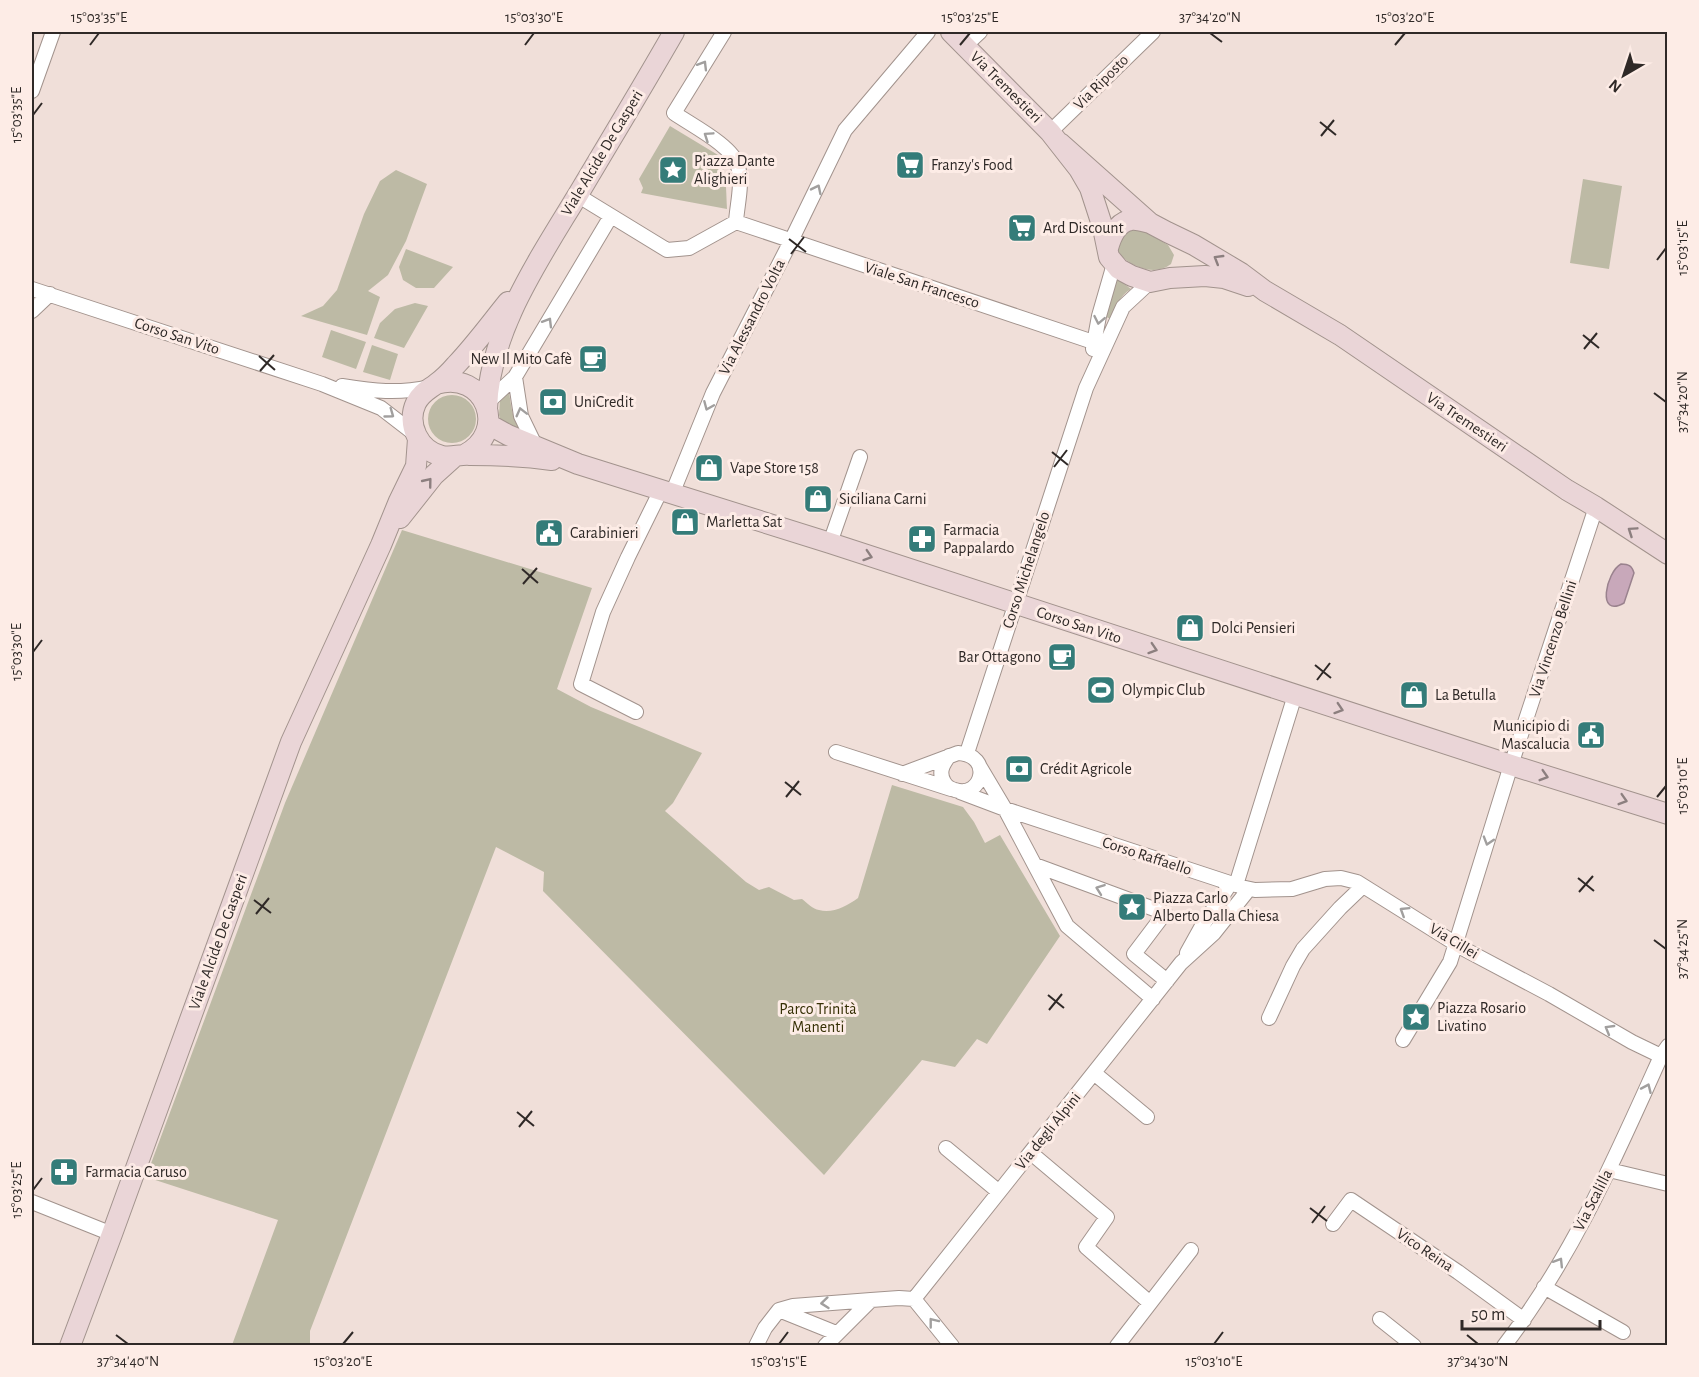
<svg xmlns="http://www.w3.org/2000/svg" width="1699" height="1377" viewBox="0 0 1699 1377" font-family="'Alegreya Sans',sans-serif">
<rect width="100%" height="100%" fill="#f0dfd9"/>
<path fill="#bdbaa5" d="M670,126L718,155C727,172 726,191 727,209L641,193L643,188L639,179Z
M396,170L427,184L406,241L388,275L368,291L380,297L367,335L301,316L323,306L337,290L364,214L380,181Z
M1583,179L1622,186L1609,269L1570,263Z
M1137,226L1168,245L1174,255L1171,264C1157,275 1139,269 1126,260C1122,257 1117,254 1116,249C1116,245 1118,238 1118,234Z
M406,249L453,267L434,288H416L403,280L399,267Z
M1115,277L1131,289C1119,296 1116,307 1111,319L1106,317L1111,302Z
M415,303L428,306L404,348L374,338L380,323L395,309Z
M331,330L366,342L356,369L322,357Z
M372,345L398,354L390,380L363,372Z
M509,392C511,405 512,418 520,430L501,422L499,415L500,399Z
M428 419a24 24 0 1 1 48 0a24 24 0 1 1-48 0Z
M402,530L592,588L557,689L591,707L702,753L673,803L665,811L746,882L759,890L769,887L794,900L802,899C807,903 813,909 819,910C832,914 847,906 858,898L892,785L963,807L974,822L985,843L1000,835L1060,936L987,1044L977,1039L955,1067L922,1060L824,1175L543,891L544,872L496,847L310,1331V1345H232L278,1220L146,1177L285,803Z"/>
<path fill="#c8a8ba" stroke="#9a828e" stroke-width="1.5" d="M1621,564C1629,564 1632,566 1634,573L1624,603C1596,619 1606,572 1621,564Z"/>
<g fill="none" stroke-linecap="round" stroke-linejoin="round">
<g stroke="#a2938d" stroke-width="16">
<path id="minor" d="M724,32L674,113C691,125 733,146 738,166C743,184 737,205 736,222
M965,46L980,32
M32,91L53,32
M1050,132L1153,32
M577,195L667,250L689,248L736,222L1105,346
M32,289L322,384L381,408L416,435
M32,311L50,294
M1093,349L1099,316L1114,264
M515,377L521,416L535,445
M342,386C374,391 397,394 430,387
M488,402L515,377L611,216
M672,494L713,393L791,241L845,130L928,32
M830,543L860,457
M636,712L581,684L603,612L628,557L661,490
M836,752L951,789
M967,753L1086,388L1123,307L1150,282
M980,767L1005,809L1067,926L1153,999
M902,774L958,753C994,755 982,799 955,790C951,789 946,786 944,782C938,772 943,764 949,756
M960,792L1005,809L1236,885L1295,695
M1035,865L1165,913L1134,954L1167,981
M1241,887L1255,890L1292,889L1325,879L1341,878L1357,882L1464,949L1549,994L1632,1042L1661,1056
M1187,953L1202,926L1230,884
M1269,1018L1293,966L1303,949L1340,908L1363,886
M1403,1040L1450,962L1511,765L1596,507
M1094,1073L1147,1117
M946,1148L999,1192
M1031,1153L1107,1217L1086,1247L1150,1303
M1609,1170L1668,1184
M32,1202L112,1234
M1333,1224L1351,1200L1458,1272L1524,1320
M1544,1287L1623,1332
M914,1299L1181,963L1214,933L1249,889
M779,1310L793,1306L871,1300
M779,1310L836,1333
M1380,1319L1414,1346
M756,1346L765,1328L779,1310
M825,1346L871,1300L899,1298L914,1299L952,1346
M1117,1346L1191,1250
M1504,1346C1572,1258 1616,1156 1661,1056L1668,1046"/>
</g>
<g stroke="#a2938d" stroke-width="22">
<path id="secondary" d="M951,32L1050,132L1079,169L1090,188L1103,228L1109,257L1119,269L1132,276L1150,282L1170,278L1205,276L1224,278L1248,286
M1060,143L1150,223L1167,232L1194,245L1241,273L1265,291L1340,335L1567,490L1596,507L1668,554
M1108,248C1111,237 1117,222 1131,220C1137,219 1145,222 1150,223
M508,302C491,323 475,345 456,365C450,372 443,379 436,384C428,390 421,393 416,403C406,424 419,451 442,456C452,458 460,454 470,455C497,455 524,456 552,460
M436,384C485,369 510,432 464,455
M487,410C488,332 540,258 579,193C611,139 643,86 674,32
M488,424L508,435L578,464L830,543L1511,765L1668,814
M400,518L434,475L454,457
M70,1346L112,1234L291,742L381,545L399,501L416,466L418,439"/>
</g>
<use href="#minor" stroke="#fff" stroke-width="14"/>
<use href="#secondary" stroke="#ead5d7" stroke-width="20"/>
</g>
<defs><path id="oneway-chevron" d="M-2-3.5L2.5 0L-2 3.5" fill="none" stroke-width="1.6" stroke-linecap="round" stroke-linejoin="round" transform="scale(1.5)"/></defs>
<g stroke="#a19f9e">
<use href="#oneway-chevron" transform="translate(703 65) rotate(-59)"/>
<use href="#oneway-chevron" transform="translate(708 136) rotate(-146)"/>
<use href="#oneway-chevron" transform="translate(817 189) rotate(-64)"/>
<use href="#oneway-chevron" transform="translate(1099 320) rotate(101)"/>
<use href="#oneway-chevron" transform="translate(548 322) rotate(-59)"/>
<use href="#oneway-chevron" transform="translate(708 406) rotate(113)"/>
<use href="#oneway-chevron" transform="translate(521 412) rotate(-104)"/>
<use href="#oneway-chevron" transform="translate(390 414) rotate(36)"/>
<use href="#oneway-chevron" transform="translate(1488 841) rotate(107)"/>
<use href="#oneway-chevron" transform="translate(1100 889) rotate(-160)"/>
<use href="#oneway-chevron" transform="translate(1404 911) rotate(-148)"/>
<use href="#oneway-chevron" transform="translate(1609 1029) rotate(-150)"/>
<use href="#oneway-chevron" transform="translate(1647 1088) rotate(-66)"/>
<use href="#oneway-chevron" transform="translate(1559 1262) rotate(-58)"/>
<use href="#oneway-chevron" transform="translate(825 1303) rotate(174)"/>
<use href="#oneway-chevron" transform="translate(933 1322) rotate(-128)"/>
</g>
<g stroke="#8c7f7f">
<use href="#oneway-chevron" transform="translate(1218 259) rotate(-149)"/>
<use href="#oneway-chevron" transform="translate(428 482) rotate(-51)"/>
<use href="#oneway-chevron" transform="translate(1632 531) rotate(-146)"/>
<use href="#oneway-chevron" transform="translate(868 556) rotate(18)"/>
<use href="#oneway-chevron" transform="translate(1153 649) rotate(18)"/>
<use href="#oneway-chevron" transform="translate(1339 709) rotate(18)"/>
<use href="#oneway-chevron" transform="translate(1544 776) rotate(17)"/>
<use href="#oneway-chevron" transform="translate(1623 800) rotate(17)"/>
</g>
<path fill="none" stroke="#2f2927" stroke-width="2" d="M1210,33L1222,42M90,45L99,33M525,45L534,33M960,45L970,33M1395,45L1405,33M33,115L42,103M1320,122L1336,135M1321,136L1334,120M789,239L806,252M791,254L804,237M1657,260L1666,248M1583,335L1599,348M1584,349L1597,333M259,356L275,370M260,371L274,355M1654,393L1666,402M1052,452L1068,465M1054,467L1067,450M522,569L538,583M523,584L537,568M33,652L42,640M1315,665L1331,678M1317,680L1330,663M785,782L801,795M786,797L799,781M1657,797L1666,786M1578,878L1594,891M1579,892L1593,876M254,900L271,913M256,914L269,898M1654,940L1666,949M1048,995L1064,1008M1049,1010L1062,994M517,1112L534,1126M519,1127L532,1111M33,1190L42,1178M1310,1208L1327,1221M1312,1223L1325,1206M116,1335L128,1344M1467,1335L1478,1344M343,1344L353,1332M779,1344L788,1332M1214,1344L1223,1332"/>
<defs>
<g id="supermarket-square" transform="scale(1.5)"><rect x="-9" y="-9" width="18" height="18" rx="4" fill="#347c79" stroke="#fdece6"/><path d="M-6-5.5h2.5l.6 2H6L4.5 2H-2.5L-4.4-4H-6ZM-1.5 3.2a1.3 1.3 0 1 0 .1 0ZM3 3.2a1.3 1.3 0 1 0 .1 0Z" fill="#fff"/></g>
<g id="sight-square" transform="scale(1.5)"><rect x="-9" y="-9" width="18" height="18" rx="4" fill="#347c79" stroke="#fdece6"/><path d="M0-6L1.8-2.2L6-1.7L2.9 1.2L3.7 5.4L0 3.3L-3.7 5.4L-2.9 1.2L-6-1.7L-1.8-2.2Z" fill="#fff"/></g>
<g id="cafe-square" transform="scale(1.5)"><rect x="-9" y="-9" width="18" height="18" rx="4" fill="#347c79" stroke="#fdece6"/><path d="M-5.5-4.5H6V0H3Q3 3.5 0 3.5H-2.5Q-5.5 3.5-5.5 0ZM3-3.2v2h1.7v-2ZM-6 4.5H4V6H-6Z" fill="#fff"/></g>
<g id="bank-square" transform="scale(1.5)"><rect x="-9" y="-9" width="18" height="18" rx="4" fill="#347c79" stroke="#fdece6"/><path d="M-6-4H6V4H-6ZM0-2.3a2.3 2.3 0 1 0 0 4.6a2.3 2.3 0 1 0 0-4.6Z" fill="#fff"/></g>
<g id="shop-square" transform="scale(1.5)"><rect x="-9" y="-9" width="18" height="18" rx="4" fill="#347c79" stroke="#fdece6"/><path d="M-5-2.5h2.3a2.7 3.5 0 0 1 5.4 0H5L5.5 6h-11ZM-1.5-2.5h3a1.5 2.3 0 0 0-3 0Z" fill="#fff"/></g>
<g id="civic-square" transform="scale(1.5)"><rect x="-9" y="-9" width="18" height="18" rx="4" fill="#347c79" stroke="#fdece6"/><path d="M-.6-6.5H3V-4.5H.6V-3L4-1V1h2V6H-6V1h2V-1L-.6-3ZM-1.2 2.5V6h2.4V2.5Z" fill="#fff"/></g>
<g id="pharmacy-square" transform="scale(1.5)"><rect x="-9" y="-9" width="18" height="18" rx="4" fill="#347c79" stroke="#fdece6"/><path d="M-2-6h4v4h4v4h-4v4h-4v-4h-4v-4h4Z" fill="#fff"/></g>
<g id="stadium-square" transform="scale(1.5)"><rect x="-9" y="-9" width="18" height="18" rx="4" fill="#347c79" stroke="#fdece6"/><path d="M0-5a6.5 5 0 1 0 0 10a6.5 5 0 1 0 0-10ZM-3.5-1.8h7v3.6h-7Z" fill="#fff"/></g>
</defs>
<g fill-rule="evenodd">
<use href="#supermarket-square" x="910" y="165"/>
<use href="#sight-square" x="673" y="170"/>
<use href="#supermarket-square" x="1022" y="228"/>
<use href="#cafe-square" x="593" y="359"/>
<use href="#bank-square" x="553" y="402"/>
<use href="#shop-square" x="709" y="468"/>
<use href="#shop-square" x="818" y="499"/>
<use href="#shop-square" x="685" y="522"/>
<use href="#civic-square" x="549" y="533"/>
<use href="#pharmacy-square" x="922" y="539"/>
<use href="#shop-square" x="1190" y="628"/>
<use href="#cafe-square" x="1062" y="657"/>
<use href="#stadium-square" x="1101" y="690"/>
<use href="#shop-square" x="1414" y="695"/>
<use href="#civic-square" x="1591" y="735"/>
<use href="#bank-square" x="1019" y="769"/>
<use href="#sight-square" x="1132" y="907"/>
<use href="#sight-square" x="1416" y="1017"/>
<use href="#pharmacy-square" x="64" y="1172"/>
</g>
<g text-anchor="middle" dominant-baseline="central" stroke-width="6" stroke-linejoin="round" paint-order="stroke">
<g font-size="16" fill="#2f2927" stroke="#fdece6">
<text transform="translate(1101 82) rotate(-45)">Via Riposto</text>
<text transform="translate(1006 87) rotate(45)">Via Tremestieri</text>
<text transform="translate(602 153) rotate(-59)">Viale Alcide De Gasperi</text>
<text transform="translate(922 285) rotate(18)">Viale San Francesco</text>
<text transform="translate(752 317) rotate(-63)">Via Alessandro Volta</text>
<text transform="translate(177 336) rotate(18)">Corso San Vito</text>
<text transform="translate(1467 422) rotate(34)">Via Tremestieri</text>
<text transform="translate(1026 570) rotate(-72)">Corso Michelangelo</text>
<text transform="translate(1079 625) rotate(18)">Corso San Vito</text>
<text transform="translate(1553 639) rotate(-72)">Via Vincenzo Bellini</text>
<text transform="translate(1147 856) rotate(18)">Corso Raffaello</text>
<text transform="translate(1454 941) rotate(31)">Via Cillei</text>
<text transform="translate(218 942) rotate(-70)">Viale Alcide De Gasperi</text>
<text transform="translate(1048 1131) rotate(-51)">Via degli Alpini</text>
<text transform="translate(1593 1200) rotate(-63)">Via Scalilla</text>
<text transform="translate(1425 1250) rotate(34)">Vico Reina</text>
</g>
<g font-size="16" fill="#2f2927" stroke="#fdece6" text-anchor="start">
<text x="694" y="161">Piazza Dante<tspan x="694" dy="18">Alighieri</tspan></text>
<text x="931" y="165">Franzy's Food</text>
<text x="1043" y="228">Ard Discount</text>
<text x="572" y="359" text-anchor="end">New Il Mito Cafè</text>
<text x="574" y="402">UniCredit</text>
<text x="730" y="468">Vape Store 158</text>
<text x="839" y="499">Siciliana Carni</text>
<text x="706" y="522">Marletta Sat</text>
<text x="943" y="530">Farmacia<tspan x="943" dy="18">Pappalardo</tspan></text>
<text x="570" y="533">Carabinieri</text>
<text x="1211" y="628">Dolci Pensieri</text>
<text x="1041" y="657" text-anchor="end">Bar Ottagono</text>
<text x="1122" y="690">Olympic Club</text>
<text x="1435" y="695">La Betulla</text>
<text x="1570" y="726" text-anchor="end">Municipio di<tspan x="1570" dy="18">Mascalucia</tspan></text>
<text x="1040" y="769">Crédit Agricole</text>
<text x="1153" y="898">Piazza Carlo<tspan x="1153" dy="18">Alberto Dalla Chiesa</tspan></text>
<text x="1437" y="1008">Piazza Rosario<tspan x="1437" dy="18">Livatino</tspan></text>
<text x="85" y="1172">Farmacia Caruso</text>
</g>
<g font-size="16" fill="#363005" stroke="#fdece6">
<text x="818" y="1009">Parco Trinità<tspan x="818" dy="18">Manenti</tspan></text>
</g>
</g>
<rect width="1699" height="1377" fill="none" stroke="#fdece6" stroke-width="66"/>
<g transform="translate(1624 75) rotate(219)" stroke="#fdece6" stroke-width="4.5" paint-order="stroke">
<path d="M0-4.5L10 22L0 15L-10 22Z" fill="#2f2927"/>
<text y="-9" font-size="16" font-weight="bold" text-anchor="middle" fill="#2f2927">N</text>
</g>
<path d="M1462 1320v9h138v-9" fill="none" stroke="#2f2927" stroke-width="3"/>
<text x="1471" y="1320" font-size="18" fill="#2f2927" stroke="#fdece6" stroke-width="4.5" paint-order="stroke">50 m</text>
<rect x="33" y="33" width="1633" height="1311" fill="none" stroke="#2f2927" stroke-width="2"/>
<g font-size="15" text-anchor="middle" fill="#2f2927">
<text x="99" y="22">15°03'35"E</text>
<text x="534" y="22">15°03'30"E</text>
<text x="970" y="22">15°03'25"E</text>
<text x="1210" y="22">37°34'20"N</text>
<text x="1405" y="22">15°03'20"E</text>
<text transform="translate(16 115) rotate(-90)" y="5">15°03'35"E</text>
<text transform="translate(1682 248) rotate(-90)" y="5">15°03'15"E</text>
<text transform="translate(1682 402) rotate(-90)" y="5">37°34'20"N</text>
<text transform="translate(16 652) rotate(-90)" y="5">15°03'30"E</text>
<text transform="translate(1682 786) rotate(-90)" y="5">15°03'10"E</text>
<text transform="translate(1682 949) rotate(-90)" y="5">37°34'25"N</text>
<text transform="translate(16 1190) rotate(-90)" y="5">15°03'25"E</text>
<text x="128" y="1366">37°34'40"N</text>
<text x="343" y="1366">15°03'20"E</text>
<text x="779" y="1366">15°03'15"E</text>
<text x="1214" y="1366">15°03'10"E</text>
<text x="1478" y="1366">37°34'30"N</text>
</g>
</svg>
